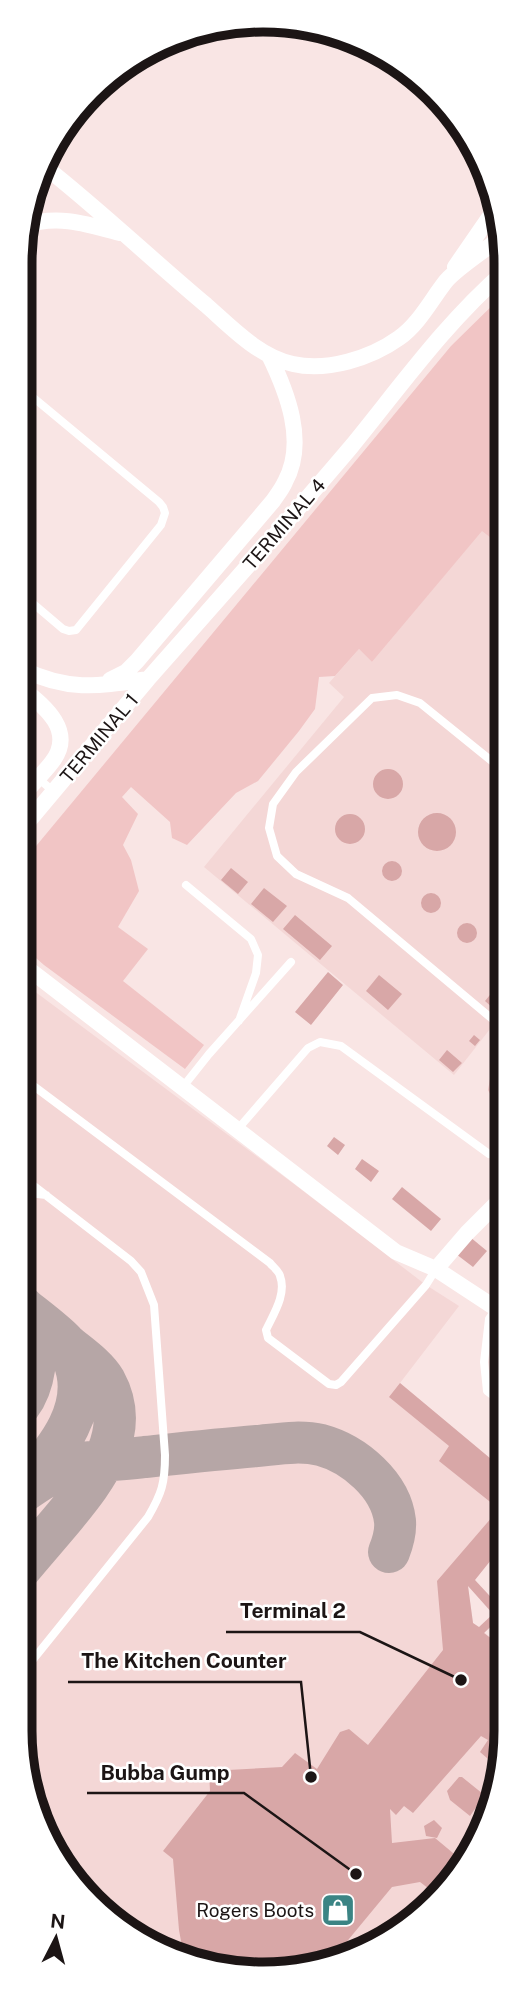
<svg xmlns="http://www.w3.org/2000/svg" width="526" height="1994" viewBox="0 0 526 1994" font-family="'Public Sans',sans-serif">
<rect width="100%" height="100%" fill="#f9e5e4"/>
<path fill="#f4d7d6" d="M482,530L504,548L503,1017L501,1015L454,1075L204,867L344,697L329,683L359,649L372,662Z
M22,982L294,1184L426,1285L459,1306L400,1383L503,1469V1545L468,1587L473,1623L502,1647V1778L474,1853L412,1924L341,1962L247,1974L155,1949L80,1892L38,1824L19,1731Z"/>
<path fill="#f1c5c5" d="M505,293L504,548L482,531L372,662L359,649L335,676L319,677L315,709L299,731L258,781L236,793L187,845L172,838L170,822L131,787L122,797L138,814L123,845L131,860L139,891L118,927L148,949L123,981L204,1045L185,1069L44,965L22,946V863L451,346Z
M503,1063V1108L494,1101L488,1090L490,1079Z"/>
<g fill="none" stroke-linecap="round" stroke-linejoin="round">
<path stroke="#b6a6a6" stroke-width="42" d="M21,1306C32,1315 58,1334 66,1344C69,1348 71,1355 73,1359C93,1406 57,1450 27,1483
M20,1405C35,1385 39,1352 32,1328C30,1321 26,1314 23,1307
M20,1494C37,1482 56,1469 76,1464C99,1460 123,1460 145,1457C183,1453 220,1449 257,1446C278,1444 300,1440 321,1445C354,1454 391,1485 395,1521C396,1532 393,1542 389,1552
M20,1569C35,1551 50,1534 65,1516C96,1478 133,1432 105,1381C96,1366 79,1355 66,1344"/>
</g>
<path fill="#d8a7a7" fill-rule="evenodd" d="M504,656V698L496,689L493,672L496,664Z
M373 784a15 15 0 1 1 30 0a15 15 0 1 1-30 0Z
M418 832a19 19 0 1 1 38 0a19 19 0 1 1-38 0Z
M335 829a15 15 0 1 1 30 0a15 15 0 1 1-30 0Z
M382 871a10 10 0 1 1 20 0a10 10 0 1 1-20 0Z
M231,868L248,882L238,894L221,880Z
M264,888L287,906L273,922L251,904Z
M421 903a10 10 0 1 1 20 0a10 10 0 1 1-20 0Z
M295,915L332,946L320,960L283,929Z
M457 933a10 10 0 1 1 20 0a10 10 0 1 1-20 0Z
M328,972L343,985L311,1025L295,1012Z
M379,975L402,994L388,1010L366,991Z
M503,979V1017L485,1001Z
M474,1035L480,1040L475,1046L469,1041Z
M447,1050L462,1063L453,1072L439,1060Z
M334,1137L345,1145L338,1155L327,1146Z
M362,1159L379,1171L371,1182L355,1169Z
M402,1187L441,1219L431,1231L392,1199Z
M470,1237L487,1251L473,1267L456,1254Z
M400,1383L503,1469V1545L475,1580L500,1607L502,1604V1616L484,1633L502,1647V1771L480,1752L488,1740L481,1736L413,1813L404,1806L396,1815L390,1809L392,1843L435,1838L465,1863L437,1895L420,1882L392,1887L344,1945L346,1959L341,1962L247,1974L191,1959L183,1952L179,1930L173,1859L163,1851L210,1791L209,1771L282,1767L295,1753L317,1769L340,1732L349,1729L368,1745L443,1650L437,1581L499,1509L439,1461L449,1446L389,1397ZM468,1586L493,1614L479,1627L473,1623Z
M459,1777H462L493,1802L484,1827L476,1821L484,1812L477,1806L470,1816L450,1800L447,1791Z
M434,1820L442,1828L437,1838L426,1836L424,1826Z"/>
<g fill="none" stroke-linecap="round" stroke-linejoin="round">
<path stroke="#fff" stroke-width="8" d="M23,595L63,629L69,631L76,630L161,525L165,513L163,507L159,502L23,389
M22,764L54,792
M186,885L251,939L258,955L256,973L239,1021
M503,1028L348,898L296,874L277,856L269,828L273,804L296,772L372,698L397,695L420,703L504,771
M21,1080L27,1081L270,1263C273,1267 279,1271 280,1276C287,1294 273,1315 266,1330L268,1338L329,1384L336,1385L341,1382L426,1285L436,1269
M182,1088L209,1054L291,962
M237,1130L308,1048L320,1042L341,1046L489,1154
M21,1192L46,1195
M503,1403L487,1391L484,1362L489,1319L503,1298
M19,1677L148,1517C162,1493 165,1483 165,1455L154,1305L141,1272L131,1261L21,1176"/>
<path stroke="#fff" stroke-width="16" d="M44,166C100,210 151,259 206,305C231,327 259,357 293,364C327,372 371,358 399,338C419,324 431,300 446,281C458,267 489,247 505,235
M24,226C57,214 87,224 120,233
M455,267L497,206
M22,669C69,692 100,686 148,679C216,602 285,525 351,447C400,387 446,322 505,271
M110,680L126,672L137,661L273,501C277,495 282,489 285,482C307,442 287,392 269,355
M22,796C32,784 43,774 52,762C76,731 44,706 22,688
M22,829L148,679
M22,964L396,1252L436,1269L503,1313
M436,1269L467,1233L503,1197"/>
</g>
<defs>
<g id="shop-square" transform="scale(1.75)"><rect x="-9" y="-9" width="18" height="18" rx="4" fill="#3b8484" stroke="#fff"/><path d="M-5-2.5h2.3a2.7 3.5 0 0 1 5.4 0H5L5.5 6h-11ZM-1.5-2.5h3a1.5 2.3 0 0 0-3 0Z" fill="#fff"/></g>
</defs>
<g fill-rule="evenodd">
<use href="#shop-square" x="338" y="1910"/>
</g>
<g text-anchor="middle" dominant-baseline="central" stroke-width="5" stroke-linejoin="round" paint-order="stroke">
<g font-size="19" fill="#1c1515" stroke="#fff">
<text transform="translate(284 524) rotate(-49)">TERMINAL 4</text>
<text transform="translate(99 738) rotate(-50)">TERMINAL 1</text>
</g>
<g font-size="19" fill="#1c1515" stroke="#fff" text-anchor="end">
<text x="314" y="1910">Rogers Boots</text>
</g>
</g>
<path d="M0 0H526V1994H0ZM263 32H263A231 231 0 0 1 494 263V1731A231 231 0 0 1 263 1962H263A231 231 0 0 1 32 1731V263A231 231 0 0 1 263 32Z" fill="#fff" fill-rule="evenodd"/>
<path fill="none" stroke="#1c1515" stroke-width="9" d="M263 32H263A231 231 0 0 1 494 263V1731A231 231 0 0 1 263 1962H263A231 231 0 0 1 32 1731V263A231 231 0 0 1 263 32Z"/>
<path fill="none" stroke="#1c1515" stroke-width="2.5" d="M461 1680L360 1632H226M311 1777L301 1682H68M356 1874L244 1793H87"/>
<g fill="#1c1515" stroke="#fff" stroke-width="2.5">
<circle cx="461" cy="1680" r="7"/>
<circle cx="311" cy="1777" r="7"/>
<circle cx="356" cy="1874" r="7"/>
</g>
<g font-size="21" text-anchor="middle" font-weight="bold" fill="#1c1515" stroke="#fff" stroke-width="5" stroke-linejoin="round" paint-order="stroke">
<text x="293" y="1618">Terminal 2</text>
<text x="184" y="1668">The Kitchen Counter</text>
<text x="165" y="1780">Bubba Gump</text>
</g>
<g transform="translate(56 1938) rotate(6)" stroke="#ffffff" stroke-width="5" paint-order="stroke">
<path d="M0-5L12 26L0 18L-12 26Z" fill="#1c1515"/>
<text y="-10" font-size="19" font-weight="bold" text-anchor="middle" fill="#1c1515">N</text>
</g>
</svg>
